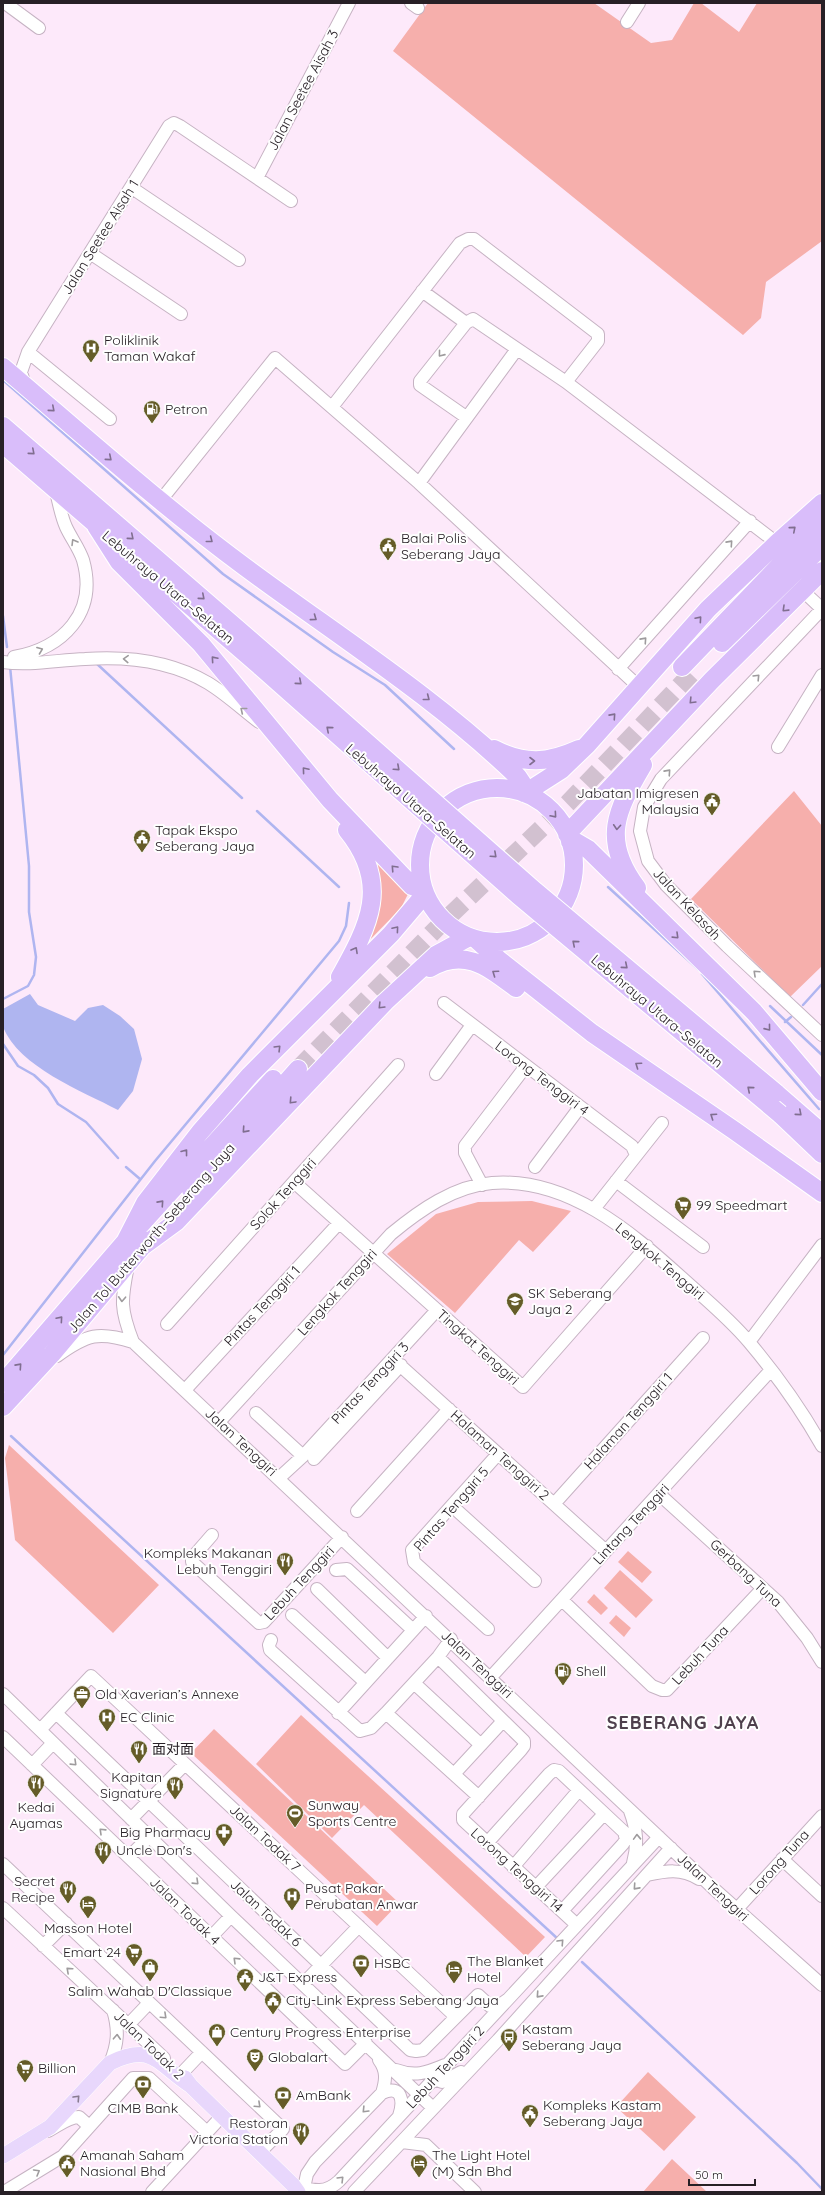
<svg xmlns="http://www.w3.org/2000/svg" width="825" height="2195" viewBox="0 0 825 2195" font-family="Quicksand,'Noto Sans SC',sans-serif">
<rect width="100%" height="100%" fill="#fde9fa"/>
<path fill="#f6afac" d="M428,3H594L651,43L672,40L694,3H701L739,32L757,3H822V241L766,282L761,318L743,335L393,51Z
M794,791L822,826V966L790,997L691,899Z
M357,832L410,890L401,908L356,954L370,929Z
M532,1201L571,1211L533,1252L519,1240L455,1313L387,1254L436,1214L478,1202Z
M9,1445L159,1585L113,1633L15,1540L5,1458Z
M628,1551L652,1572L642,1583L618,1562Z
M620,1570L653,1600L636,1618L604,1588Z
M594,1594L608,1608L601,1615L587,1602Z
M616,1615L631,1628L624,1637L609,1623Z
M301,1715L545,1937L526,1957L364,1805L332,1838L256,1764Z
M214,1729L399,1903L377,1926L191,1753Z
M648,2072L696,2117L664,2151L616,2107Z
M672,2159L707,2192H643Z"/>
<path fill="#afb5f0" d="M30,994L38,1005L75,1021L88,1008L103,1005L120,1016L134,1029L142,1059L133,1091L118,1110C82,1091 19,1067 3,1027C2,1022 3,1014 3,1009Z"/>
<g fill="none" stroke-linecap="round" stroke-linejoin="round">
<path stroke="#afb5f0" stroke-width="2.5" d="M3,380L223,574L333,652L385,685L454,749
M3,616L7,647
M96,663L242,798
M257,811L339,887
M608,887L699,970
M702,974L819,1109
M3,999L28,986L34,975L36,957L29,912V866L10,666
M803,1005L822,984
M770,1006L822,1055
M785,1022L791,1017
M3,1044L18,1066L34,1075L48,1088L58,1104L86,1122L118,1158
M126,1167L140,1179
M3,1355L155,1161L339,941L346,926L349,903
M11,1436L558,1939
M582,1962L797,2163L822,2189"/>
<path stroke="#d2c1d0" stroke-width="18" stroke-dasharray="18 9" stroke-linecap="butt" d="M298,1069L439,926L568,803L691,674"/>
<g stroke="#c6b3c3" stroke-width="14">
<path id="minor" d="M5,3L39,28
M411,3L418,8
M627,22L639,3
M257,178L349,3
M132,188L239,260
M90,253L181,314
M422,291L466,323
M28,352L110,419
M25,385L21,372L28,352L169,126L174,123L180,126L291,201
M332,407L460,243L468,239H474L598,334V341L566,382
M466,417L420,385V381L466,323L473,319L566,382L777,543
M419,483L517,349
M161,500L275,358L419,483L639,687
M803,591L822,609L661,779L644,807L640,831L648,861L666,885L727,946L822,1035
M14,657C63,648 98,613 83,560C79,548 71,538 66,527C61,516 59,503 56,492
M3,662C29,666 58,660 85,659C127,656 171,661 208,683C226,694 242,709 259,722
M618,669L750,521
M778,747L822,675
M444,1003L632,1146L636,1155
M436,1074L472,1025
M535,1167L580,1107
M616,1181L703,1247
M294,1182L523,1387L647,1246
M482,1185L465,1153V1146L526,1066
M594,1209L662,1123
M128,1266C121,1300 120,1309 133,1342L713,1888L822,1985
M167,1324L398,1065
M749,1342L822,1245
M57,1356C87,1334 99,1331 133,1342
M393,1359L606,1551
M185,1390L339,1223
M256,1413L303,1456
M219,1422L391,1234C420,1210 454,1186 492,1183C567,1177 630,1231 681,1277C704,1298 729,1318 749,1342C776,1374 801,1409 822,1446
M314,1459L401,1365
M279,1478L303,1456L437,1310
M659,1494L778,1602L807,1638L822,1662
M554,1504L703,1338
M452,1506L535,1581
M357,1511L449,1409
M212,1535L192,1558V1562L259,1623L264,1622L342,1537
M336,1570L347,1569L413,1630
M317,1589L388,1658
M562,1600L652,1686L662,1690H667L763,1588
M292,1615L365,1682
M488,1629L414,1562L412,1550L498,1454
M271,1640L269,1645L270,1650L360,1731L371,1728L386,1713L438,1657L451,1639
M438,1657L524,1741V1746L521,1750L463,1814V1820L577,1925
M491,1677L771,1370
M414,1683L481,1745
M3,1694L231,1916L433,2108
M56,1713L410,2050L416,2051L423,2050L478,1995L490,2006L497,2007L507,2000
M338,1713L426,1616
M386,1713L479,1797
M40,1730L91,1676L456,2017
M3,1737L345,2064L366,2043
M32,1765L53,1743
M454,1774L503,1721
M630,1811C637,1830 638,1844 633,1863
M131,1819L185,1764
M487,1843L549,1774L554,1770L559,1771L624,1832L626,1839L623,1844L562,1911
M129,1857L150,1836
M782,1859L822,1896
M3,1864L283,2129L260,2152
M513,1867L579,1790
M647,1875C666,1871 681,1868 699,1879
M536,1887L604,1814
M3,1908L164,2058
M737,1909L822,1816
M212,1936L231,1916
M43,1946L66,1923
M303,1984L359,1926
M129,2024L149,2003
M110,2063C118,2044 119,2030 113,2010
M396,2070C415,2077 426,2073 445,2065
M182,2073L202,2052
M434,2079L442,2082L461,2072
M382,2093C402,2084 404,2101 399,2116
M48,2131C58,2126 68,2117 79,2117L89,2126
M402,2142L426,2145L475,2192
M293,2185C312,2190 324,2195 339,2181L659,1837
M304,2188L307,2174L315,2162L382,2093C386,2080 387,2071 379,2060
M4,2192L63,2156L133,2078H149L207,2132
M152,2192L222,2116
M354,2192L498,2040L671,1848"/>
</g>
<g stroke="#fff" stroke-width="16">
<path id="major" d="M185,2078L191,2086L293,2185L298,2192
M3,2156L50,2127L110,2063C153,2042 157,2064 191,2086"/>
</g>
<g stroke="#fff" stroke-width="20">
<path id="highway" d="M3,367C83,435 161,505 245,567C338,636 435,697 518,777L522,783L524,793
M3,426L270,657
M3,444L261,667
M96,526L119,562L201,644L330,800L412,886L424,890
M722,643L822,546
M682,667L804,540L822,524
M494,749C525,765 548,763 579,749
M420 865a77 77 0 1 1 154 0a77 77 0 1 1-154 0Z
M529,795L536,786L561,770L587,745L708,609L777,543L822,503
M567,834L712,680L822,571
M570,842H576L588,849L754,1012L822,1092
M637,888C601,840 616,811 643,765
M477,940L498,959L592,1033L735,1131L822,1193
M430,968C465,947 489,968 516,988
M340,977C369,925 391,884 347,830
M776,1093L822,1133
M780,1114L822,1154
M191,1190L298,1069
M125,1242L145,1203L200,1132L250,1075L391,934L425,894
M139,1249L176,1222L385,1002L436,955L469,937
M3,1383L125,1242L273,1079
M3,1407L52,1354L147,1241"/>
</g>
<use href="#minor" stroke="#fff" stroke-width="12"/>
<use href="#major" stroke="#e8d7fc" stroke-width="15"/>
<use href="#highway" stroke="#d9bdfa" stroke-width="18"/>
<g stroke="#fff" stroke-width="20" stroke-linecap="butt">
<path id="highway-bridge" d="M270,657L535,891L776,1093
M261,667L518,895L780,1114"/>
</g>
<use href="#highway-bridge" stroke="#d9bdfa" stroke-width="18"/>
</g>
<defs><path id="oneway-chevron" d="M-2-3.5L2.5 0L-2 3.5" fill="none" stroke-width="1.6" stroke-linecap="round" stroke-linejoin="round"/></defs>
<g stroke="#9e9b9d">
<use href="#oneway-chevron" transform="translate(441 354) rotate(129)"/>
<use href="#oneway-chevron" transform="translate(74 542) rotate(-121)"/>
<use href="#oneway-chevron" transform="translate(730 543) rotate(-48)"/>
<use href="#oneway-chevron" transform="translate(644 640) rotate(-48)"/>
<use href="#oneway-chevron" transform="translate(40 650) rotate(-21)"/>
<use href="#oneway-chevron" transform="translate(126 659) rotate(-177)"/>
<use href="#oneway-chevron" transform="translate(757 677) rotate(-46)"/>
<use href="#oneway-chevron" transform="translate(243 710) rotate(-141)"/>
<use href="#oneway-chevron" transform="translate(668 772) rotate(-48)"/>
<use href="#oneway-chevron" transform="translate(756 973) rotate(-137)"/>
<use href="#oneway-chevron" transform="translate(122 1299) rotate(93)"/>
<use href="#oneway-chevron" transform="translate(74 1763) rotate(44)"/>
<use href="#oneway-chevron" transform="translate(102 1831) rotate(-136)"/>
<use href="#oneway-chevron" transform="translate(637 1837) rotate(-92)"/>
<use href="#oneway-chevron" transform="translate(196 1882) rotate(44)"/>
<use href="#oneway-chevron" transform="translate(636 1887) rotate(132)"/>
<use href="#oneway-chevron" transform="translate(561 1942) rotate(-47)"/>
<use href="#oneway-chevron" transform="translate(236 1960) rotate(-136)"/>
<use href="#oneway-chevron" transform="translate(69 1970) rotate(-138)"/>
<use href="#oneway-chevron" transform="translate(539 1995) rotate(132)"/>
<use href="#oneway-chevron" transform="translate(164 2016) rotate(43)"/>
<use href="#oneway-chevron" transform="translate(117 2037) rotate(-87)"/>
<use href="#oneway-chevron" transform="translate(258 2105) rotate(43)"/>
<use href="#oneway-chevron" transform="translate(365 2110) rotate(134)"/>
<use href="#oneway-chevron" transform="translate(37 2172) rotate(-30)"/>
<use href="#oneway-chevron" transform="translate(341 2179) rotate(-45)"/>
</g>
<g stroke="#806e90">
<use href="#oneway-chevron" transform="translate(52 409) rotate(41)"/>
<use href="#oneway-chevron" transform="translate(32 452) rotate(41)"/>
<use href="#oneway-chevron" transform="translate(109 458) rotate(40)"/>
<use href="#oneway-chevron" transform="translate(793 529) rotate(-41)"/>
<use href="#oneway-chevron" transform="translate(131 537) rotate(40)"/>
<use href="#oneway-chevron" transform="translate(210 540) rotate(38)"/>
<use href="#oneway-chevron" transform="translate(202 597) rotate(41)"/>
<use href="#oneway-chevron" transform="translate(785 609) rotate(136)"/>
<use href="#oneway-chevron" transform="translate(314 618) rotate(36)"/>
<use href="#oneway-chevron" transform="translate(699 619) rotate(-49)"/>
<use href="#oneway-chevron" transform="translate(214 659) rotate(-131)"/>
<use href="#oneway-chevron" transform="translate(299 682) rotate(41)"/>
<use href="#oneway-chevron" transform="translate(427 698) rotate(38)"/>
<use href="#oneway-chevron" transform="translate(692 701) rotate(134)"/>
<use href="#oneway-chevron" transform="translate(613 716) rotate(-48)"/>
<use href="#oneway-chevron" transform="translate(329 729) rotate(-139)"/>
<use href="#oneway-chevron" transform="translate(532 761)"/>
<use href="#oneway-chevron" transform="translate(397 768) rotate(42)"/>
<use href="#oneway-chevron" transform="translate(305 770) rotate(-130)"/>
<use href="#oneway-chevron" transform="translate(554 815) rotate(49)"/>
<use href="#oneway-chevron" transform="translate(617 827) rotate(94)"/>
<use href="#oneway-chevron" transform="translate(494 855) rotate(42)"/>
<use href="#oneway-chevron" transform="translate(394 868) rotate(-133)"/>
<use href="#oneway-chevron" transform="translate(396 929) rotate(-50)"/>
<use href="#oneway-chevron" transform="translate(676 936) rotate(44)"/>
<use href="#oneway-chevron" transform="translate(575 943) rotate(-140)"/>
<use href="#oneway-chevron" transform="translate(355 950) rotate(-61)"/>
<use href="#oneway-chevron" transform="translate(625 966) rotate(40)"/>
<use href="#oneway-chevron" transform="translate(495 973) rotate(-145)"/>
<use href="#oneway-chevron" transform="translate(381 1006) rotate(134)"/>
<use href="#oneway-chevron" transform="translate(768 1028) rotate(51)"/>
<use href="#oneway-chevron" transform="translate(278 1048) rotate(-45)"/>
<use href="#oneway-chevron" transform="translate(638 1065) rotate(-145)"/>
<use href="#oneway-chevron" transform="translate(750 1089) rotate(-140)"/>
<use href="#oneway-chevron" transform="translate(292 1101) rotate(133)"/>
<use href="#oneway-chevron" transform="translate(799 1113) rotate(41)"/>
<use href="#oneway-chevron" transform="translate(713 1116) rotate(-146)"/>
<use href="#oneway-chevron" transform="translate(245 1130) rotate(132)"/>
<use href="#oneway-chevron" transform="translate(185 1152) rotate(-52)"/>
<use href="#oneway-chevron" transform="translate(161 1203) rotate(-48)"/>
<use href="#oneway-chevron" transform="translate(60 1319) rotate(-49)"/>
<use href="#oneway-chevron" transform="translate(19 1366) rotate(-48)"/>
</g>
<use stroke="#887c91" href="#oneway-chevron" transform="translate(77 2098) rotate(-47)"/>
<defs>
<g id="hospital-pin" transform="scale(0.9)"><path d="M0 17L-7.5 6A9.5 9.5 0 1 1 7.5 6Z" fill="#655c28" stroke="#fefefe"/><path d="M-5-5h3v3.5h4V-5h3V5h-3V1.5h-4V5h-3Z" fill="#fff"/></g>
<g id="fuel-pin" transform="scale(0.9)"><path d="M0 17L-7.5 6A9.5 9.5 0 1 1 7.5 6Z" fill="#655c28" stroke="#fefefe"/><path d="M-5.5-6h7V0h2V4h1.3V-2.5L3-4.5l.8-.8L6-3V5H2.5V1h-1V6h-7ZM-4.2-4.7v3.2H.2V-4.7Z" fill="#fff"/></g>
<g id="civic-pin" transform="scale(0.9)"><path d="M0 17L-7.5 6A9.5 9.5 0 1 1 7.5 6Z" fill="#655c28" stroke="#fefefe"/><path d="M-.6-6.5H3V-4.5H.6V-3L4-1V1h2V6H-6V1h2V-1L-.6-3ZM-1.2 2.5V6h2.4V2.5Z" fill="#fff"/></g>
<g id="supermarket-pin" transform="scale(0.9)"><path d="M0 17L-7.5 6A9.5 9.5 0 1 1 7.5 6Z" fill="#655c28" stroke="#fefefe"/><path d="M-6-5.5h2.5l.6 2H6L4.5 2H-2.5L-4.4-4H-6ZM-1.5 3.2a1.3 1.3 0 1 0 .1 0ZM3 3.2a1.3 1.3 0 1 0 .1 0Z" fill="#fff"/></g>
<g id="school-pin" transform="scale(0.9)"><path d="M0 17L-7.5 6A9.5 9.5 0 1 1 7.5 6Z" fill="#655c28" stroke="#fefefe"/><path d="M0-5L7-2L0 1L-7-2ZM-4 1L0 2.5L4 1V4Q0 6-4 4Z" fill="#fff"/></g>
<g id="restaurant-pin" transform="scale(0.9)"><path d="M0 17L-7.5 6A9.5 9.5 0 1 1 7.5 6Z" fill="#655c28" stroke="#fefefe"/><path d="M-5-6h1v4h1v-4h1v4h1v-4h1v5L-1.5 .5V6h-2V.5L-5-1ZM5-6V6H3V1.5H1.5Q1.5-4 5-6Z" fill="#fff"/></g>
<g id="office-pin" transform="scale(0.9)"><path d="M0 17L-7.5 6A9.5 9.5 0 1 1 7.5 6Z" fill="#655c28" stroke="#fefefe"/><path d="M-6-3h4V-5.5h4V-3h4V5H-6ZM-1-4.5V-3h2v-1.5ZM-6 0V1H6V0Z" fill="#fff"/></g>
<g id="stadium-pin" transform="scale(0.9)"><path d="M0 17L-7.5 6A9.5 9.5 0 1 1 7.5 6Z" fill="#655c28" stroke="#fefefe"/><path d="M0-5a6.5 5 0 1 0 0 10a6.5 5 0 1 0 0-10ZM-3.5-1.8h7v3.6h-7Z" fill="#fff"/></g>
<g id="pharmacy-pin" transform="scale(0.9)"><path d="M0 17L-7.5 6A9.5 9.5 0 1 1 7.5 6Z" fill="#655c28" stroke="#fefefe"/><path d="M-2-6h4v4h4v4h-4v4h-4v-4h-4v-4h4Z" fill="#fff"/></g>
<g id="hotel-pin" transform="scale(0.9)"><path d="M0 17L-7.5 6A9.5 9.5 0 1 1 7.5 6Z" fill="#655c28" stroke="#fefefe"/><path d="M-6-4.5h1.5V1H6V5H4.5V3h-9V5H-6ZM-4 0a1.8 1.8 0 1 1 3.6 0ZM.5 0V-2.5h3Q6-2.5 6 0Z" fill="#fff"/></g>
<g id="bank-pin" transform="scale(0.9)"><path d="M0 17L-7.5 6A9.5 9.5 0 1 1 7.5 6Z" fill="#655c28" stroke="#fefefe"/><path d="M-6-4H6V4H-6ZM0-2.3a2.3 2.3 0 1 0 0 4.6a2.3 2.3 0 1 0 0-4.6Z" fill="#fff"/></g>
<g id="shop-pin" transform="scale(0.9)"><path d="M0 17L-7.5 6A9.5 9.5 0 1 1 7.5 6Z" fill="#655c28" stroke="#fefefe"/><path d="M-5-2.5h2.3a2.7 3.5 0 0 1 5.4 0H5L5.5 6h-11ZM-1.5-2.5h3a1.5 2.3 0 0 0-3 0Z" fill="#fff"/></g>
<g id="bus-pin" transform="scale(0.9)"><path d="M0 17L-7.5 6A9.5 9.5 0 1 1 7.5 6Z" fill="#655c28" stroke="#fefefe"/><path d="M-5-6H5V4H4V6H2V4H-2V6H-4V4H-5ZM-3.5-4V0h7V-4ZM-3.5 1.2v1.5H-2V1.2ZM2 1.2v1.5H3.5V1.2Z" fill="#fff"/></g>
<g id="theatre-pin" transform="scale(0.9)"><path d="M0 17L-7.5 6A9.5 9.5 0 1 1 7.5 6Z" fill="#655c28" stroke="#fefefe"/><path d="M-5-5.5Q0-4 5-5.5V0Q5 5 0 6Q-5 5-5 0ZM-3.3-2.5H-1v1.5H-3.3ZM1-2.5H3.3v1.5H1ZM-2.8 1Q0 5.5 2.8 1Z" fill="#fff"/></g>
</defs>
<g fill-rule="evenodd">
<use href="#hospital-pin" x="91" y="348"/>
<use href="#fuel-pin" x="152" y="409"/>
<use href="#civic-pin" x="388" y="546"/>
<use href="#civic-pin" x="712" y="801"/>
<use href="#civic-pin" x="142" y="838"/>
<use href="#supermarket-pin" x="683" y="1205"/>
<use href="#school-pin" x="515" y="1301"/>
<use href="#restaurant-pin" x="285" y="1561"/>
<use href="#fuel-pin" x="563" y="1671"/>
<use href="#office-pin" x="82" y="1694"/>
<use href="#hospital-pin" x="107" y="1717"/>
<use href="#restaurant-pin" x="139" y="1749"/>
<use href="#restaurant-pin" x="36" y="1783"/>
<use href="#restaurant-pin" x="175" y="1785"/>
<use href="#stadium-pin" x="295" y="1813"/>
<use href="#pharmacy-pin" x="224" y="1832"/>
<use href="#restaurant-pin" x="103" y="1850"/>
<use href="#restaurant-pin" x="68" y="1889"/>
<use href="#hospital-pin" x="292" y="1896"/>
<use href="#hotel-pin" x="88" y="1904"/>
<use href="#supermarket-pin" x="134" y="1952"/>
<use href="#bank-pin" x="361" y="1963"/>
<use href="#shop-pin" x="150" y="1967"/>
<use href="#hotel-pin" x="454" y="1969"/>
<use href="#civic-pin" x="245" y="1977"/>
<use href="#civic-pin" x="273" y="2000"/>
<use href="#shop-pin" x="217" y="2032"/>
<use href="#bus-pin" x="509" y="2037"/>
<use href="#theatre-pin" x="255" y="2057"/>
<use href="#supermarket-pin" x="25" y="2068"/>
<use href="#bank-pin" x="143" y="2084"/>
<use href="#bank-pin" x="283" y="2095"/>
<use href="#civic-pin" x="530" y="2113"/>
<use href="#restaurant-pin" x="301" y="2131"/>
<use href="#civic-pin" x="67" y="2163"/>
<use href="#hotel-pin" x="419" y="2163"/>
</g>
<g text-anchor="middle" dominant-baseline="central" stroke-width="4" stroke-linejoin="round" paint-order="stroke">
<g font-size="14" fill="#272026" stroke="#fefefe">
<text transform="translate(303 90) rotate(-62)">Jalan Seetee Aisah 3</text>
<text transform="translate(100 237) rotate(-58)">Jalan Seetee Aisah 1</text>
<text transform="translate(168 587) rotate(40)">Lebuhraya Utara–Selatan</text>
<text transform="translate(411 801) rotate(41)">Lebuhraya Utara–Selatan</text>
<text transform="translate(687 904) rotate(47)">Jalan Kelasah</text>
<text transform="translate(657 1011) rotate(40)">Lebuhraya Utara–Selatan</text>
<text transform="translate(542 1078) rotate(37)">Lorong Tenggiri 4</text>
<text transform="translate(283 1194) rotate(-48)">Solok Tenggiri</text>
<text transform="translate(151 1238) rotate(-49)">Jalan Tol Butterworth–Seberang Jaya</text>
<text transform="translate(660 1261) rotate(40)">Lengkok Tenggiri</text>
<text transform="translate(337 1292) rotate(-48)">Lengkok Tenggiri</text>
<text transform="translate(262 1306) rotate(-47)">Pintas Tenggiri 1</text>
<text transform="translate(478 1347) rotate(42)">Tingkat Tenggiri</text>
<text transform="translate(370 1383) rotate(-47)">Pintas Tenggiri 3</text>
<text transform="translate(628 1421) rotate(-48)">Halaman Tenggiri 1</text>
<text transform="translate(241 1442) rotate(43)">Jalan Tenggiri</text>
<text transform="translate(500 1455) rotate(42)">Halaman Tenggiri 2</text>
<text transform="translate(451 1509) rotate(-49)">Pintas Tenggiri 5</text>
<text transform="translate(631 1524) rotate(-47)">Lintang Tenggiri</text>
<text transform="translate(746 1573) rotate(43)">Gerbang Tuna</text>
<text transform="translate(299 1583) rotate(-47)">Lebuh Tenggiri</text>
<text transform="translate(700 1655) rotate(-47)">Lebuh Tuna</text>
<text transform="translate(477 1664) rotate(43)">Jalan Tenggiri</text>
<text transform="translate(265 1838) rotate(43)">Jalan Todak 7</text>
<text transform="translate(779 1862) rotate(-48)">Lorong Tuna</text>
<text transform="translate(517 1870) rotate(42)">Lorong Tenggiri 14</text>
<text transform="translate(713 1887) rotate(43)">Jalan Tenggiri</text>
<text transform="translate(185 1911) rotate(44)">Jalan Todak 4</text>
<text transform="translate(266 1913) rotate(43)">Jalan Todak 6</text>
<text transform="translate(149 2045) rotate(44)">Jalan Todak 2</text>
<text transform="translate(445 2067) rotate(-47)">Lebuh Tenggiri 2</text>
</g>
<g font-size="14" fill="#272026" stroke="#fefefe" text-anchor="start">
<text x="104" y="340">Poliklinik<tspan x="104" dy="16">Taman Wakaf</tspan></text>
<text x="165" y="409">Petron</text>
<text x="401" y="538">Balai Polis<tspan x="401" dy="16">Seberang Jaya</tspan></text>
<text x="699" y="793" text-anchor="end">Jabatan Imigresen<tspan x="699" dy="16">Malaysia</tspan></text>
<text x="155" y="830">Tapak Ekspo<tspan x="155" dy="16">Seberang Jaya</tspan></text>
<text x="696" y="1205">99 Speedmart</text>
<text x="528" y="1293">SK Seberang<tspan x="528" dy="16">Jaya 2</tspan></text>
<text x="272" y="1553" text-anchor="end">Kompleks Makanan<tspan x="272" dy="16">Lebuh Tenggiri</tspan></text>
<text x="576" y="1671">Shell</text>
<text x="95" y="1694">Old Xaverian’s Annexe</text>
<text x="120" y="1717">EC Clinic</text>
<text x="152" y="1749">面对面</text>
<text x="162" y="1777" text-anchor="end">Kapitan<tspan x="162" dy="16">Signature</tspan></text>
<text x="308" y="1805">Sunway<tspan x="308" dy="16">Sports Centre</tspan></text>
<text x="36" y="1807" text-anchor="middle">Kedai<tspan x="36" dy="16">Ayamas</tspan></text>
<text x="211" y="1832" text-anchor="end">Big Pharmacy</text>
<text x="116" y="1850">Uncle Don's</text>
<text x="55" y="1881" text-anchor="end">Secret<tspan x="55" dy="16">Recipe</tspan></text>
<text x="305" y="1888">Pusat Pakar<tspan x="305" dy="16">Perubatan Anwar</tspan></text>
<text x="88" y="1928" text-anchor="middle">Masson Hotel</text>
<text x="121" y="1952" text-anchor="end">Emart 24</text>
<text x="467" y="1961">The Blanket<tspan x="467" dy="16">Hotel</tspan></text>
<text x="374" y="1963">HSBC</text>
<text x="258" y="1977">J&amp;T Express</text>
<text x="150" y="1991" text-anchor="middle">Salim Wahab D'Classique</text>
<text x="286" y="2000">City-Link Express Seberang Jaya</text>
<text x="522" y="2029">Kastam<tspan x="522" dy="16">Seberang Jaya</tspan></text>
<text x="230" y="2032">Century Progress Enterprise</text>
<text x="268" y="2057">Globalart</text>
<text x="38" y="2068">Billion</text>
<text x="296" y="2095">AmBank</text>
<text x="543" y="2105">Kompleks Kastam<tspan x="543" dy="16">Seberang Jaya</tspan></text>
<text x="143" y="2108" text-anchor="middle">CIMB Bank</text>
<text x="288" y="2123" text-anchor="end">Restoran<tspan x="288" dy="16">Victoria Station</tspan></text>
<text x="80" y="2155">Amanah Saham<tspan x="80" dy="16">Nasional Bhd</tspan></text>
<text x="432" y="2155">The Light Hotel<tspan x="432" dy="16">(M) Sdn Bhd</tspan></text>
</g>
<g font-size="18" font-weight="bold" letter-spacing="1" fill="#4f404d" stroke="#fefefe">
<text x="683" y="1722">SEBERANG JAYA</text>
</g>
</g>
<rect width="825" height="2195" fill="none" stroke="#272026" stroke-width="8"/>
<path d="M689 2179v6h66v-6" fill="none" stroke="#272026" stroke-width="2"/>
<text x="695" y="2179" font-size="12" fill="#272026" stroke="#fefefe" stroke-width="3" paint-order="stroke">50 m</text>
</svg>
